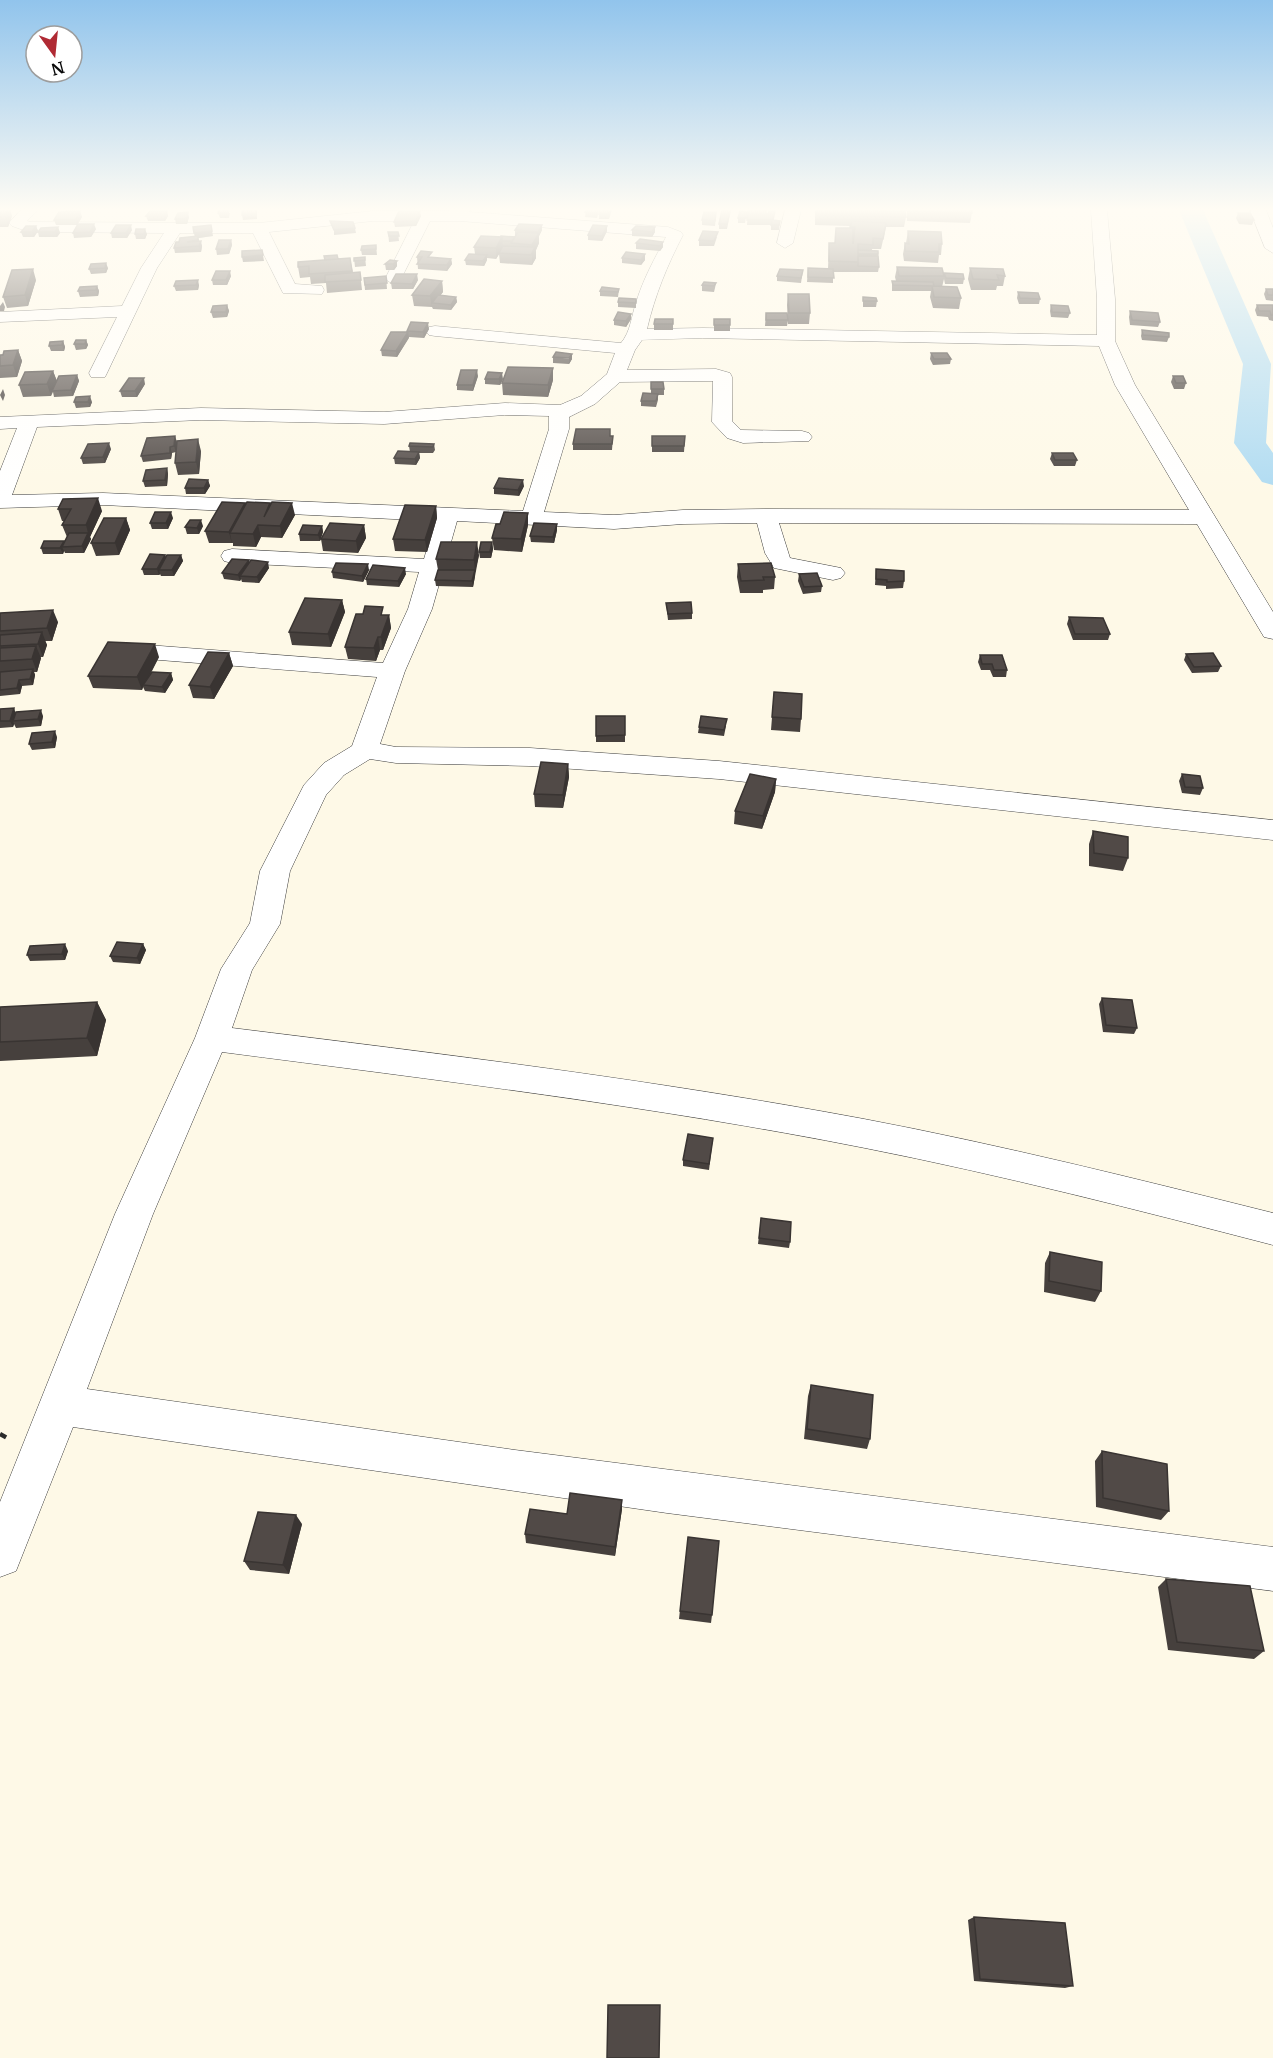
<svg xmlns="http://www.w3.org/2000/svg" width="1273" height="2058" viewBox="0 0 1273 2058" font-family="Merriweather,serif">
<rect width="100%" height="100%" fill="#fef9e7"/>
<g fill="none" stroke-linecap="round" stroke-linejoin="round">
<path fill="#afdbf2" fill-rule="evenodd" d="M1179,210H1203L1271,364L1266,443L1273,453V485L1262,482L1234,443L1243,364Z"/>
<g stroke="#3c3c3c" stroke-width="1">
<path id="minor" d="M21,210H38L27,221L31,222L259,223L373,211L470,210L469,212L668,227L681,232L683,235C667,266 655,295 647,329L703,328L1097,335V299L1091,210H1107L1115,299V341L1135,385L1273,612V639L1264,637L1261,632L1197,524L779,523L790,558L841,568L845,573L841,578L833,580L774,568L765,553L757,523L683,524L614,529L457,521L432,609L405,671L380,744L396,747L530,748L719,761L1273,820V840L719,779L530,766L396,763L370,759L344,775L326,795L290,871L280,924L252,970L232,1028C443,1054 655,1080 864,1119C1001,1145 1137,1179 1273,1213V1245C1138,1210 1002,1175 865,1148C653,1106 437,1080 222,1052L153,1214L87,1389L515,1450L1273,1547V1591L667,1513L73,1427L16,1571L0,1577V1502L115,1214L195,1038L221,969L250,923L260,871L304,785L324,763L352,746L377,677L121,657L112,655L109,650L112,645L121,643L383,663L408,609L419,572L232,563L224,561L221,556L224,551L232,549L424,559L435,521L103,505L0,508V471L17,428L0,429V417L201,408L384,412L505,403L560,405L581,396L607,374L615,353L435,336L429,335L426,331L429,327L435,326L621,343C631,331 631,317 636,303C643,279 655,258 666,237L460,221H430L401,279L393,284L385,279L414,221H373L269,232L295,284L322,286L324,290L322,294L283,293L253,233H180L157,268L107,373L105,377H91L89,373L117,317L0,322V312L122,306L141,268L164,233L29,232L12,226L9,223ZM703,338L1099,346L1115,385L1189,510L766,509L683,510L614,515L544,512L569,429V417L595,404L620,382L713,381L712,422L727,438L743,443L809,441L812,437L809,433L802,431L741,430L732,421V377L730,373L716,369L627,370L635,350L642,340ZM505,415L549,416V429L523,511L103,493L12,495L37,427L201,420L384,424Z
M785,210H801L793,243L785,248L777,243Z
M1250,210H1266L1273,228V253L1265,248Z"/>
</g>
<path stroke="#2b2b2b" stroke-width="4.5" stroke-dasharray="7 4" stroke-linecap="butt" d="M0,1434L9,1439"/>
<use href="#minor" fill="#fff" fill-rule="evenodd"/>
</g>
<path fill="#46403d" d="M0,210H10L12,216L8,227H0Z
M586,210H599L597,218L585,217Z
M600,210H612L609,219H599V214Z
M731,210L727,229H719V224Z
M748,210L774,220L780,221L779,230H771V225H747Z
M815,210L906,217L904,227H886L881,249H872V250L878,251L879,267L878,272H833V283L807,282L808,268L828,269L829,243H835L850,228V226L815,225Z
M890,210H972V213L970,223L907,221V211Z
M80,211L82,217L77,225H56L54,220Z
M167,211L168,216L165,221H148L146,216Z
M747,212L745,223H738V218Z
M218,213H230L229,218H220Z
M1238,213L1254,220L1252,225L1239,224L1236,218Z
M421,216L416,226L395,227L394,222Z
M189,217L187,224H176L175,219Z
M716,217L715,226L702,225V220Z
M542,225V230L539,236V243L536,250V258L532,265L500,263L499,254L496,259L487,258V260L484,266L466,265L465,260L475,254L474,247L515,237V230Z
M36,226L38,231L34,237H23L21,232Z
M607,226V231L602,241L588,240V235Z
M58,227L60,233L57,237H39L38,232Z
M96,229L91,237L74,238L73,233Z
M136,229L147,234L145,239H136L135,234Z
M132,230L127,238H112L111,233Z
M632,230L655,232L652,237L632,236Z
M908,231L942,244L941,255H939L938,263L904,261L903,254L905,243H906Z
M388,232H398L399,241L389,242Z
M213,236L198,238L202,246L201,252L175,253L174,248L179,242L195,237Z
M717,237L714,246H699V240Z
M231,240L232,245L229,254L217,255L216,249Z
M663,242V247L660,251L636,249V243Z
M376,245L377,255H362L361,250Z
M365,257L366,266L355,267L354,258Z
M417,257L451,259L452,264L447,271L418,269Z
M350,258L353,273L360,272L362,290L327,293L326,283L311,284L310,277L300,278L298,267L338,259Z
M622,258L645,260L641,265L622,263Z
M397,261V266L394,270H386L385,264Z
M91,264L108,268L106,273L91,274L89,269Z
M897,267L944,276V273L964,279L963,284H945L944,279L942,287L961,298L959,309L933,308L930,297L931,291H892V281H896L895,277Z
M970,268L1005,276L1003,286H997L996,290H971L968,279Z
M803,270L801,283L777,281V276Z
M231,276L227,285H213L212,280Z
M386,276L387,289L365,290L364,278Z
M36,280L28,306L7,308L3,297Z
M418,280L413,289H392L391,283Z
M176,281L199,285L198,290L176,291L174,286Z
M442,281L443,292L440,295L456,297L457,302L451,310L433,309L432,307L414,306L412,295Z
M716,283L715,288L714,292L702,291V285Z
M97,286L99,291L98,296L80,297L78,291Z
M619,289L618,297L600,296V291Z
M1266,289H1273V301L1266,300L1264,294Z
M1018,292L1040,299L1039,304H1019L1017,298Z
M788,294L810,313L809,324H788L787,305Z
M863,297L877,301L876,307H863Z
M636,299V308L618,307V302Z
M227,305L229,311L227,317L213,318L211,312Z
M1051,305L1070,313L1068,318L1051,317L1050,311Z
M1257,305H1273V321L1269,320L1268,317L1257,316L1255,310Z
M1130,311L1160,322L1158,327L1130,325L1129,317Z
M766,313L788,320L787,326H765Z
M631,319L626,327L614,325V320Z
M673,319V330H654V324Z
M714,319H730V331H714Z
M429,329L424,338L409,337L397,357L382,356L381,350L407,332V331Z
M1142,330L1169,337L1167,342L1142,340L1141,336Z
M86,340L88,345L86,349L76,350L74,344Z
M63,341L65,347L64,351H51L49,346Z
M18,350L22,361L17,377L0,378V355Z
M931,353L951,359L950,364L933,365L930,359Z
M553,357L572,359L569,364L553,363Z
M53,371L57,381L77,375L79,381L73,396L54,397L53,392L51,396L23,397L19,385Z
M478,376L473,391L457,390V385Z
M1173,376L1186,383L1184,389H1174L1171,382Z
M485,379H503L500,385L485,384Z
M553,380L548,397L503,395L502,383Z
M651,382L664,389V395H658V400L656,407L641,406V401L651,394Z
M145,384L137,397H122L120,391Z
M74,402H92L90,407L76,408Z
M175,436L176,452L172,453L171,459L143,462L141,456Z
M610,436H613L612,450H573V444Z
M652,436H685L684,452H652Z
M434,444L435,450L433,453H419L420,458L416,465L395,464L394,458L410,452L409,446Z
M111,449L105,463L83,464L81,458Z
M201,451L199,474L178,475L175,463Z
M1052,453L1077,460L1075,466H1054L1050,459Z
M167,468L168,474L167,486L145,487L143,481Z
M208,480L210,486L205,494H186L185,488Z
M524,486L519,496L494,494V488Z
M63,499L102,511L90,537L91,539L84,553H65L64,551L63,554H43L41,548L64,542L67,537L62,525L65,521H62L58,509Z
M245,503L246,505H270L295,515L282,538L261,537L256,547L233,546V543H209L205,531Z
M436,506L437,518L427,552L395,551L393,539Z
M126,518L130,530L119,555L96,556L91,543Z
M173,518L168,529H152L150,523Z
M557,524V530L554,543L531,542L530,536Z
M364,525L366,538L358,553L323,551L321,539Z
M528,525L522,552L494,550L492,538Z
M203,526L199,534H187L185,527Z
M322,526L323,532L320,541H300L299,534Z
M492,542L493,549L491,558H480L479,552Z
M165,555L166,557L181,555L183,561L174,576H161L160,574L159,575H144L142,569Z
M479,555L473,587L436,586L435,580L438,570L436,559Z
M249,562L269,568L259,583L242,582L241,579L240,581L224,579L222,573Z
M738,564L775,577L774,589L763,590V593H740L737,577Z
M876,569L904,581L903,588L886,589V586L875,585Z
M369,570L363,582L333,578L332,572Z
M406,574L399,587L367,585L366,579Z
M799,574L822,586L821,592L803,594L798,581Z
M342,600L345,612L331,647L292,645L289,632Z
M666,603L692,613V619L668,620Z
M0,613L58,622L52,641H45L47,645L43,657H40L41,658L37,672H34L35,675L33,685L22,686L20,694L0,696Z
M385,615H389L391,628L383,650H380L376,661L348,659L345,647Z
M1069,617L1110,634L1108,640H1073L1067,624Z
M229,653L233,666L214,699L193,698L189,685Z
M1186,654L1221,666L1218,672L1192,673L1184,660Z
M980,655L1007,670L1006,677H993L990,670H981L978,662Z
M159,657L151,673H171L173,680L165,693L145,691L143,687L142,690L93,688L88,676Z
M774,692L801,719L800,732L771,730Z
M14,708L15,713L43,716L41,726L16,728L14,724L13,727L0,728V709Z
M596,716H625V742H596Z
M726,726L724,736L698,733L699,727Z
M57,737L55,748L32,750L29,744Z
M568,764L569,777L563,808L535,807L534,794Z
M1182,774L1203,788L1200,795L1182,793L1179,781Z
M776,779L775,792L762,829L734,824L735,811Z
M1093,831L1128,858L1123,871L1089,866V844Z
M143,944L146,950L140,964L113,962L110,956Z
M68,951L65,960L30,961L27,955Z
M1102,998L1137,1028L1134,1034L1103,1032L1099,1004Z
M97,1002L106,1020L97,1056L0,1061V1007Z
M713,1138L709,1170L683,1166V1160Z
M761,1218L790,1242L789,1248L758,1244Z
M1050,1252L1101,1291L1095,1302L1044,1292L1045,1263Z
M811,1385L870,1439L867,1449L804,1439L808,1396Z
M1102,1451L1169,1511L1161,1520L1096,1507L1095,1461Z
M622,1500V1509L615,1556L526,1543L525,1534Z
M302,1524L289,1574L250,1570L244,1561Z
M688,1537L712,1615L711,1623L679,1619Z
M1166,1579L1264,1651L1254,1659L1168,1650L1158,1587Z
M974,1917L1073,1986L1065,1988L974,1981L968,1920Z"/>
<path fill="#393432" d="M7,210H10L12,216L8,227L5,216Z
M257,210V219L243,220L242,215Z
M80,211L82,217L77,225L75,220Z
M167,211L168,216L165,221L164,216Z
M420,211L421,216L416,226V221Z
M188,212L189,217L187,224L186,219Z
M94,224L96,229L91,237L90,232Z
M131,225L132,230L127,238L126,233Z
M211,225L213,236L198,238L199,242H187L195,238L194,233Z
M542,225V230L539,236V243L536,250V258L532,265V245Z
M36,226L38,231L34,237L32,232Z
M607,226V231L602,241V236Z
M58,227L60,233L57,237L55,232Z
M655,227V232L652,237V232Z
M355,228L356,233L334,235V230Z
M145,229L147,234L145,239L144,234Z
M502,237L503,248L496,259V248Z
M231,240L232,245L229,254L228,249Z
M201,241L202,246L201,252L199,246Z
M663,242V247L660,251V246Z
M262,250L264,261L243,262L242,257Z
M645,254V260L641,265V260Z
M487,255V260L484,266L483,261Z
M451,259L452,264L447,271V265Z
M397,261V266L394,270L393,264Z
M106,263L108,268L106,273L105,268Z
M33,269L36,280L28,306L25,295Z
M230,271L231,276L227,285L226,280Z
M417,274L418,280L413,289L412,284Z
M198,280L199,285L198,290L196,285Z
M442,281L443,292L435,303H432V307L430,296Z
M97,286L99,291L98,296L96,290Z
M456,297L457,302L451,310V305Z
M3,302L5,307L4,311H0V306Z
M227,305L229,311L227,317L226,312Z
M631,314V319L626,327V321Z
M428,323L429,329L424,338L423,332Z
M408,332L409,338L397,357L396,351Z
M86,340L88,345L86,349L85,344Z
M63,341L65,347L64,351L62,345Z
M18,350L22,361L17,377L13,365Z
M572,354V359L569,364V358Z
M553,368V380L548,397V385Z
M477,370L478,376L473,391V385Z
M53,371L57,382L52,391L51,396L47,384Z
M502,373L503,379L500,385L499,379Z
M77,375L79,381L73,396L71,390Z
M144,378L145,384L137,397L135,391Z
M3,389L5,395L3,401L0,395Z
M90,396L92,402L90,407L88,402Z
M175,436L177,442L176,452L174,446Z
M198,439L201,451L199,474L196,462Z
M109,443L111,449L105,463L103,457Z
M170,447L172,453L171,459L170,453Z
M419,452L420,458L416,465L415,459Z
M167,468L168,474L167,486L165,480Z
M208,480L210,486L205,494L204,488Z
M523,480L524,486L519,496L518,490Z
M98,498L102,511L90,537L91,539L84,553L82,546L88,533L86,525Z
M245,503L248,515L230,533L232,544L229,532Z
M292,503L295,515L282,538L280,526Z
M436,506L437,518L427,552L425,540Z
M171,512L173,518L168,529L166,523Z
M528,513V525L522,552L521,539Z
M126,518L130,530L119,555L115,543Z
M201,520L203,526L199,534L197,528Z
M557,524V530L554,543L553,537Z
M258,525L261,537L256,547L253,534Z
M364,525L366,538L358,553L356,541Z
M322,526L323,532L320,541L318,535Z
M64,541L66,546L62,547L64,551L63,554L60,548Z
M477,542L479,555L475,572L474,560Z
M492,542L493,549L491,558L490,552Z
M165,555L167,561L159,570L160,574L159,575L157,569Z
M181,555L183,561L174,576L172,570Z
M249,560L250,566L240,576L241,579L240,581L238,575Z
M268,562L269,568L259,583L257,577Z
M368,564L369,570L363,582L362,576Z
M405,568L406,574L399,587L398,581Z
M475,570V576L473,587L472,581Z
M342,600L345,612L331,647L328,634Z
M53,610L58,622L52,641L47,628Z
M389,615L391,628L383,650L381,637Z
M42,632L47,645L43,657L38,644Z
M378,637L380,650L376,661L374,648Z
M155,644L159,657L144,685H143V687L142,690L137,677Z
M36,646L41,658L37,672L32,659Z
M229,653L233,666L214,699L210,687Z
M33,669L35,675L33,685L30,679Z
M171,673L173,680L165,693L162,687Z
M19,680L22,686L20,694L17,688Z
M14,708L16,715L13,721L14,724L13,727L10,721Z
M41,710L43,716L41,726L38,719Z
M55,731L57,737L55,748L52,742Z
M568,764L569,777L563,808V795Z
M776,779L775,792L762,829L763,816Z
M65,944L68,951L65,960L62,954Z
M143,944L146,950L140,964L137,958Z
M97,1002L106,1020L97,1056L87,1038Z
M622,1500V1509L615,1556V1547Z
M296,1515L302,1524L289,1574L283,1565Z"/>
<path fill="#514a47" stroke="#393432" stroke-width="1.5" d="M0,210H7L5,216L0,217Z
M219,210H229L228,213H218Z
M242,210H256V214L242,215Z
M586,210H598L597,213L585,212Z
M600,210H611L609,214H599Z
M722,210H730L727,224H719Z
M748,210H766V214H768L769,211H775L773,220H747Z
M816,210L905,211L906,217L816,215Z
M909,210H972V213L909,211Z
M80,211L75,220H54L59,212Z
M150,211H167L164,216H146Z
M399,211H420L416,221L394,222Z
M740,211L747,212L746,218H738Z
M188,212L186,219H175L178,213Z
M704,212H716L715,221L702,220Z
M1238,213H1250L1254,220L1241,219Z
M772,220L780,221L779,225H771Z
M330,221L353,222L355,228L334,230Z
M852,221L886,223L883,239L873,238V245L858,244V262L829,261V243H835L836,228H853V244L855,227H850Z
M78,224H94L90,232L73,233Z
M519,224L542,225L538,232L515,230Z
M116,225H131L126,233H111Z
M211,225L212,231L194,233L193,227Z
M593,225L607,226L602,236L588,235Z
M26,226H36L32,232H21Z
M636,226L655,227L652,232L632,230Z
M58,227L55,232H38L41,228Z
M136,229H145L144,234H135Z
M703,231L718,232L714,241L699,240Z
M908,231L941,232L942,244H939V252L905,251V243L909,244Z
M388,232H398L399,236H389Z
M518,232L539,233L532,245L511,243Z
M198,236V240L187,242L201,241L199,246L174,248L176,242H179L180,238Z
M481,236L502,237L496,248L474,247Z
M501,236L515,237L512,241H502V237H501Z
M640,239L663,242L660,246L636,243Z
M219,240H231L228,249H216Z
M376,245V249L361,250L362,246Z
M503,246L535,247L531,255L499,253Z
M262,250L263,255L242,257V251Z
M858,250L878,251V254H858Z
M421,251L432,252L428,257L451,259L447,265L417,264L422,257H417Z
M626,252L645,254L641,260L622,258Z
M469,254L487,255L483,261L465,260Z
M337,255L338,259L325,260L324,256Z
M858,256H878L879,267L858,266Z
M365,257V260L354,261V258Z
M350,258L352,271L309,274V266L298,267V262Z
M390,260L397,261L393,264H385Z
M106,263L105,268L89,269L91,264Z
M897,267L942,268L944,276H899Z
M808,268L833,269L834,278L808,277Z
M970,268L1003,269L1005,276L997,275L999,280L973,279Z
M33,269L25,295L3,297L12,270Z
M780,269L803,270L801,278L777,276Z
M216,271H230L226,280H212Z
M360,272L361,280L325,282V275Z
M944,273L963,274L964,279L946,278Z
M396,274H417L412,284L391,283Z
M386,276L387,283L365,285L364,278Z
M424,279L442,281L430,296L412,295Z
M198,280L196,285L174,286L176,281Z
M892,281L933,282L934,286L893,285Z
M704,282L716,283L714,286L702,285Z
M97,286L96,290L78,291L80,287Z
M932,286L957,287L961,298L934,297Z
M602,287L619,289L618,292L600,291Z
M1266,289H1273V295H1268Z
M1018,292L1038,293L1040,299L1020,298Z
M788,294H809L810,313H789Z
M438,295L456,297L451,305L432,303Z
M863,297L876,298L877,301H863Z
M619,298L636,299V303L618,302Z
M227,305L226,312H211L213,306Z
M1051,305L1068,306L1070,313L1052,312Z
M1257,305H1273V315H1271L1270,311H1259Z
M1130,311L1158,313L1160,322L1132,320Z
M618,312L631,314L626,321L614,320Z
M766,313H787L788,320H766Z
M655,319H673V324H654Z
M714,319H730V325H714Z
M411,322L428,323L423,332L407,331Z
M1142,330L1169,333V337L1143,335Z
M391,332H408L396,351L381,350Z
M76,340H86L85,344H74Z
M63,341L62,345L49,346L50,342Z
M18,350L13,365L0,366V355H3L4,351Z
M556,352L572,354L569,358L553,357Z
M931,353H947L951,359H934Z
M508,367L553,368L548,385L502,383Z
M461,370H477L473,385H457Z
M53,371L47,384L19,385L25,372Z
M488,372L502,373L499,379H485Z
M77,375L71,390L52,391L59,376Z
M1173,376H1183L1186,383H1176Z
M129,378H144L135,391H120Z
M651,382H663L664,389H651Z
M643,393L658,394L656,401H641Z
M90,396L88,402H74L76,397Z
M576,429H610V436H613L612,444H573Z
M175,436L174,446L170,447V453L141,456L147,438Z
M652,436H685L684,446H652Z
M198,439L196,462L175,463L177,441Z
M109,443L103,457L81,458L88,444Z
M410,443L434,444L433,447L409,446Z
M398,451L419,452L415,459L394,458Z
M1052,453H1073L1077,460H1055Z
M167,468L165,480L143,481L146,470Z
M499,478L523,480L518,490L494,488Z
M189,479L208,480L204,488H185Z
M98,498L86,525H62L71,509H58L63,499Z
M222,502L245,503L229,532L205,531Z
M247,502L270,503L264,517L272,502L292,503L280,526L258,525L253,534L230,533Z
M405,505L436,506L425,540L393,539Z
M155,512H171L166,523H150Z
M504,512L528,513L521,539L492,538L496,524H500Z
M104,518H126L115,543H91Z
M190,520H201L197,528L185,527Z
M330,523L364,525L356,541L321,539Z
M534,523L557,524L553,537L530,536Z
M303,525L322,526L318,535L299,534Z
M69,533H88L82,546L62,547Z
M44,541H64L60,548H41Z
M441,542H477L474,560L436,559Z
M481,542H492L490,552H479Z
M150,554L165,555L157,569H142Z
M167,555H181L172,570H159Z
M232,559L249,560L238,575L222,573Z
M251,560L268,562L257,577L240,576Z
M336,563L368,564L362,576L332,572Z
M771,563L775,577H763L764,580L741,581L738,564Z
M373,565L405,568L398,581L366,579Z
M876,569L904,571V581L887,582V580L876,579Z
M438,570H475L472,581L435,580Z
M817,573L822,586L804,587L799,574Z
M305,598L342,600L328,634L289,632Z
M691,602L692,613L668,614L666,603Z
M365,606L383,607L381,615H389L381,637H378L374,648L345,647L356,614H363Z
M53,610L47,628L0,631V613Z
M1069,617L1103,618L1110,634H1075Z
M42,632L38,644L0,646V635Z
M108,642L155,644L137,677L88,676Z
M36,646L32,659L0,661V648Z
M208,652L229,653L210,687L189,685Z
M1213,653L1221,666L1194,667L1186,654Z
M980,655H1002L1007,670H994L992,664H982Z
M33,669L30,679L19,680L17,688L0,690V672Z
M152,672L171,673L162,687L143,685Z
M774,692L802,694L801,719L772,717Z
M14,708L10,721H0V709Z
M41,710L38,719L13,721L16,712Z
M596,716H625V735L596,736Z
M701,716L727,719L724,730L699,727Z
M55,731L52,742L29,744L32,733Z
M541,762L568,764L563,795L534,794Z
M750,774L776,779L763,816L735,811Z
M1182,774L1200,776L1203,788L1185,787Z
M1093,831L1128,837V858L1094,853Z
M117,942L143,944L137,958L110,956Z
M65,944L62,954L27,955L30,946Z
M1102,998L1132,1000L1137,1028L1106,1025Z
M97,1002L87,1038L0,1042V1007Z
M688,1134L713,1138L709,1164L683,1160Z
M761,1218L791,1222L790,1242L759,1238Z
M1050,1252L1102,1262L1101,1291L1049,1281Z
M811,1385L873,1395L870,1439L807,1429Z
M1102,1451L1167,1464L1169,1511L1103,1498Z
M570,1493L622,1500L615,1547L525,1534L530,1509L567,1514Z
M258,1512L296,1515L283,1565L244,1561Z
M688,1537L719,1541L712,1615L680,1611Z
M1166,1579L1250,1586L1264,1651L1177,1642Z
M974,1917L1065,1923L1073,1986L980,1979Z
M608,2005H660L659,2058H607Z"/>
<linearGradient id="sky" x2="0" y2="1"><stop stop-color="#91c4ec"/><stop offset="0.42" stop-color="#fffcf4"/><stop offset="1" stop-color="#fffcf4" stop-opacity="0"/></linearGradient>
<rect width="1273" height="498" fill="url(#sky)"/>
<g transform="translate(54 54) rotate(165)"><circle r="28" fill="#ffffff" stroke="#9d9d9d" stroke-width="1.5"/>
<path d="M0-4.5L10 22L0 15L-10 22Z" fill="#b02a34"/>
<text y="-9" font-size="16" font-weight="bold" text-anchor="middle" fill="#090909">N</text>
</g>
</svg>
